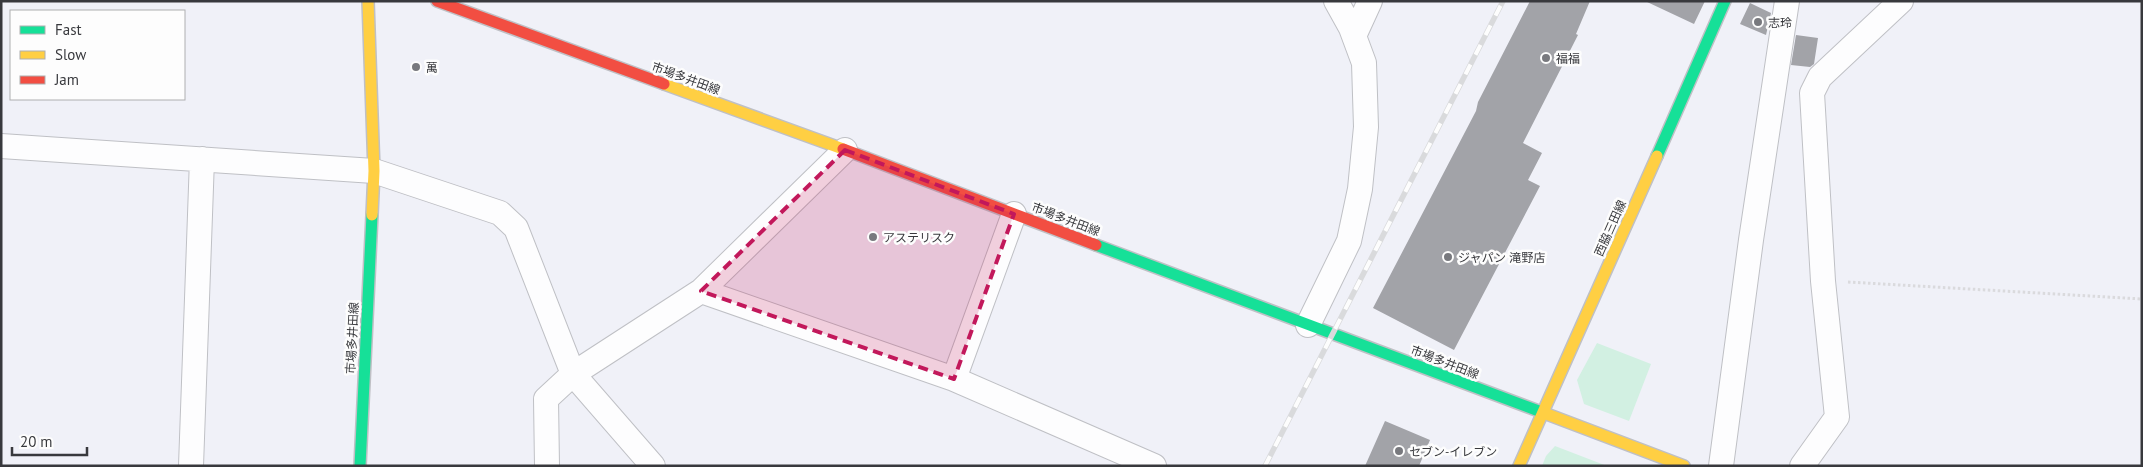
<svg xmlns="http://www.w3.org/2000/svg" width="2143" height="467" viewBox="0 0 2143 467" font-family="'PT Sans','Noto Sans JP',sans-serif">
<rect width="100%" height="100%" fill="#f0f1f8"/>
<path fill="#d2f0e2" d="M1597,343L1651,364L1629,421L1584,404L1577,380Z
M1555,446L1607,466H1542L1546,456Z"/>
<path fill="#a2a3a8" d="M1530,1H1590L1576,34L1578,35L1523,143L1542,153L1528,180L1540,186L1454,350L1373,308L1476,111L1478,102Z
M1645,1H1705L1694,24Z
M1750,3L1771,13L1766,35L1740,24Z
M1796,35L1818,38L1814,64L1810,67L1791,65Z
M1385,421L1430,440L1419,466H1365Z"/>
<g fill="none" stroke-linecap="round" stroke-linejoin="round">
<g stroke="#bfc0c5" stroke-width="26">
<path id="street" d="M1354,36L1370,1
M1,146L374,171L500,213L516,228L573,374L653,466
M701,291L954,379L1154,466
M1308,325L1349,241L1360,189L1366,127L1364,63L1351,28L1336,1
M954,379L1014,214
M191,466L202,159
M547,466L546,399L573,374L701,291L845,150
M1721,466L1751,240L1787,1
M1802,466L1837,417L1823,281L1812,93L1820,77L1901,1"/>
</g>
<g stroke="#bfc0c5" stroke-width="14">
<path id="fast" d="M1657,156L1725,1
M1096,245L1544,413
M360,466L372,215"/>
</g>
<g stroke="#bfc0c5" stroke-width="14">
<path id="slow" d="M368,1L374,171L372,215
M664,84L843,149
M1544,413L1684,466
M1519,466L1657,156"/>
</g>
<g stroke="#bfc0c5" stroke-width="14">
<path id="jam" d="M437,1L664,84
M843,149L1096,245"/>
</g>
<path stroke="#dadadd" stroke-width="3" stroke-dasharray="2.5 2.5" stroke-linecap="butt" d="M1848,282L2142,299"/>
<use href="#street" stroke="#fdfdfe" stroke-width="24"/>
<use href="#fast" stroke="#16e098" stroke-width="11"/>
<use href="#slow" stroke="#ffcf43" stroke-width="11"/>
<use href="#jam" stroke="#f24e42" stroke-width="11"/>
<g stroke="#d9dadc" stroke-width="5.5">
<path id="rail" d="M1265,466L1503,1"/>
</g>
<use href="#rail" stroke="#fdfdfd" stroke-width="4" stroke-dasharray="11" stroke-linecap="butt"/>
</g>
<path fill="#c2185b" fill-opacity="0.2" stroke="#c2185b" stroke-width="4" stroke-dasharray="10 6" stroke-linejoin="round" d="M845,150L1014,214L954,379L701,291Z"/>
<g fill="#78797e" stroke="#fdfdfd" stroke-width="2">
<circle cx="1758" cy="22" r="5"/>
<circle cx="1546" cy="58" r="5"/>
<circle cx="416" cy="67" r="5"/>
<circle cx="873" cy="237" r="5"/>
<circle cx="1448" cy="257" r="5"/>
<circle cx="1399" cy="451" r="5"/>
</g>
<g text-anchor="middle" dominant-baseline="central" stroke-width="5" stroke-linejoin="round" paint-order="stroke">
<g font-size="12" fill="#38393d" stroke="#fdfdfd" text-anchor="start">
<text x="1768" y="22">志玲</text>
<text x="1556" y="58">福福</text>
<text x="426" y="67">萬</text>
<text x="883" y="237">アステリスク</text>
<text x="1458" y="257">ジャパン 滝野店</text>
<text x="1409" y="451">セブン-イレブン</text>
</g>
<g font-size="12" fill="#38393d" stroke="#fdfdfd">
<text transform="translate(686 78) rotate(20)">市場多井田線</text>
<text transform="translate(1066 219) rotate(21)">市場多井田線</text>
<text transform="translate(1610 228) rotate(-66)">西脇三田線</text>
<text transform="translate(352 338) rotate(-87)">市場多井田線</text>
<text transform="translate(1445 362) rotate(21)">市場多井田線</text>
</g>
</g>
<rect width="2143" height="467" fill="none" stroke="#38393d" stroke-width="5"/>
<rect x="10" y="10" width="175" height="90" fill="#fdfdfd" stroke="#aeafb0"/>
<rect x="20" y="26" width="25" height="8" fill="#16e098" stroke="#aeafb0"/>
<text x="55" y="35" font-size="15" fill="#38393d">Fast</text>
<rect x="20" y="51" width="25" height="8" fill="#ffcf43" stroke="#aeafb0"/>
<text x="55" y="60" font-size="15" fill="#38393d">Slow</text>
<rect x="20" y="76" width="25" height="8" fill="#f24e42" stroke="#aeafb0"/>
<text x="55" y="85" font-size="15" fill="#38393d">Jam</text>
<path d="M12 447v8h75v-8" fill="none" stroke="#38393d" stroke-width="2.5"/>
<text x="20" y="447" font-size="15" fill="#38393d" stroke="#fdfdfd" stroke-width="4" paint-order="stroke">20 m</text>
</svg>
